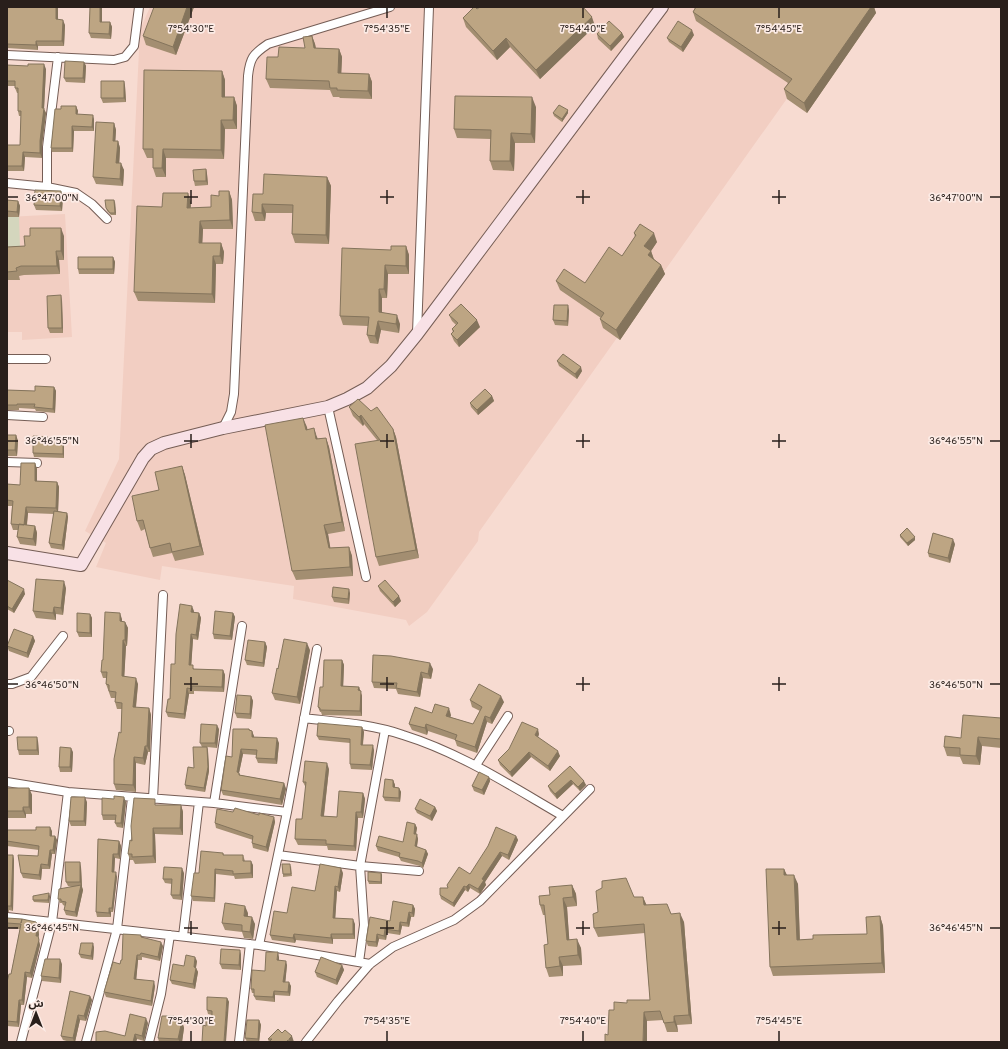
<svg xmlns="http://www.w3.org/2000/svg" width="1008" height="1049" viewBox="0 0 1008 1049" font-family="Overpass,'Noto Sans Arabic',sans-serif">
<rect width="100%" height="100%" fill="#f7dbd1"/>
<path fill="#f2cec2" d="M150,7H852L479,532L478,541L427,612L409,626L406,620L293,599L294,586L162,566L160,580L96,567L106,543L85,531L119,459L140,30Z
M65,214L72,337L22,340V332H7V217Z"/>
<path fill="#d4d6bd" d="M7,217H19L20,249L7,250Z"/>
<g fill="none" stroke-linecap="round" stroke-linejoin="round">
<g stroke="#755d55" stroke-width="10">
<path id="street" d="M7,55L114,60L125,57L134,46L139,7
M7,183L47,187L76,193L92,204L107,219
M47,187V147L58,57
M417,333L429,7
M7,359H46
M328,407L366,577
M7,415L43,417
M223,428L231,412L234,394L248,76C250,58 253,54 268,44L390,7
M7,462L37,463
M7,684H12L31,677L63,636
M304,718C337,722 371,724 403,735C461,753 511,786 563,816
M7,731H9
M476,765L508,716
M7,782L68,792L214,803L287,812
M153,799L163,595
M214,803L242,626
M278,855L360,866L419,871
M7,917L259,945L370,964
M183,936L199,802
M259,945L287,812L317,649
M359,962L364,925L360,866L385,730
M21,1042L52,922L68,792
M86,1042L117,929L132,798
M149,1042L161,994L170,935
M239,1042L250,944
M306,1042L338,1001L370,964L393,947L454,920L480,901L590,789"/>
</g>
<g stroke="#755d55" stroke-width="14">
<path id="secondary" d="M7,553L81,565L143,458L151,449L164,443L223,428L328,407L347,399L367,388L391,366L417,334L662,7"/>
</g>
<use href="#street" stroke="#fff" stroke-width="8"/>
<use href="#secondary" stroke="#f8e1e6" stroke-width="12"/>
</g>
<path fill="#a38e71" d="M7,7H58V20L65,25L64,46H38V50L7,48Z
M194,7L176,55L146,45L143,36Z
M693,7H874L876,13L807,113L787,99L784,89L788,83L696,21L693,12L695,8Z
M477,9L595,26L540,79L510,47L497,60L466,27L463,18Z
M102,22H110L112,27L111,39L91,38L89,33Z
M622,33L624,37L611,51L598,39L597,34Z
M694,35L683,52L669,42L667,38Z
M312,36L315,44L316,48L339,49L342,57L341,73L369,74L372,82V99L340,98L339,97H333L330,90L270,88L266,79L278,57L305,48Z
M84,62L86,66L85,83L66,82L64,78Z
M7,65L46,69L44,109L46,113L42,146V158L25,157L24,171H7V145H20L21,116H19L18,111V93H17L15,88V86H7Z
M222,71L225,80V97H234L237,106V129H225L224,159L166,158V177H156L153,168V158H147L143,149Z
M124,81L125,86L126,102L103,103L101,98Z
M76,106L78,111L77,114L94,119V131H74L73,152H52L51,148L61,109Z
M536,107L535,143H515L514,171L493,170L490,161L491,139L457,138L454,129Z
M568,110V113L562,122L554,116L553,113Z
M114,123L116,130L115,141H118L120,148L119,163L124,170L123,186L96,184L93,177Z
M206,169L207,174L208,185L195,186L194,181Z
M327,177L331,186L329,244L295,243L292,234L293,213H266L265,221H255L252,212L263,194Z
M229,191L232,200L233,229H203L202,243H221L224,252L223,264H216L215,303L138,301L134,292L162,207L191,202V208L211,207L219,196Z
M63,196L62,211L36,210L34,205Z
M7,200L18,201L20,206L19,217H7Z
M115,202L116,215H111L107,211L106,208Z
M634,233L657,242L651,251L654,259L661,265L665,274L620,340L603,328L600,319L601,318L560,290L556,281L585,283L622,256L635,237Z
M64,236V260H59L60,274L24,275L19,276L20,280H7V247L25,246Z
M406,246L409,255V274H388L387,298H382V313L400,324L399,333L381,330L378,344L370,343L367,335L368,326L343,325L340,316L391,250Z
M113,257L115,262L114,274H79L78,269Z
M62,300L63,333H50L48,328Z
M569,310L568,326L555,325L553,320Z
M449,315L480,327L459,347L454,341L451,334L453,333L452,329L456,325L452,321Z
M557,361L582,371L577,379L559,366Z
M54,387L56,391L55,413L36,411L35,409L19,408V410H7V390L35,391Z
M492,396L494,401L478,415L471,407L470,403Z
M349,407L371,411L393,429L396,437L419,558L379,566L376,557L377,440L364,424L363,426L353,416Z
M307,427V429L317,437L318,439L326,438L329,447L345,531L328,534L330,548L349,547L352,556L353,576L296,580L292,571Z
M7,435H16L18,441L17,456H7Z
M48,437L49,441V443L64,447V458L34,457L33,453Z
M35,463L37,469V481L57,482L59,487L58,511L67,513L68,517L64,550L51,548L49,543L54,514L28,513L27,525L35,526L37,533L36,546L20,544L17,537L18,530H13L11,524L12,506H7V484L20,485Z
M182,466L185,475L204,555L175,561L172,553L153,557L150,548L145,529L141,531L137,521L159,490Z
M900,535L915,540L908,546L900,537Z
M955,544L950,563L929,557L928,553Z
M7,580L25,594L14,613L7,609Z
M378,586L401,601L395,607L380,591Z
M66,588L63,615L56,614V620L36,618L33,611Z
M350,593L349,604L334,602L332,597Z
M194,611V612L199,613L201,618L198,640L193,639L191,665L194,669L223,670L225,675L224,692L194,691V694H189L185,719L168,717L166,712L170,699L175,664Z
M233,613L235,617L232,640L214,639L213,634Z
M90,614L92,618V637H79L77,632Z
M122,619V621L125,622L128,628L127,646H126L124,676L138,684L136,708H149L151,715L150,752H148L145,765L136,763V792L116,790L114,784L121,733L122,709H117L115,702V698H111L106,684V678H103L101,672L103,660Z
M33,636L35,641L28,658L9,651L7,646Z
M265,642L267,647L264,667L247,665L245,660Z
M310,650L300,704L275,700L272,693L278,669Z
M342,660L344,665L343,686L359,687L362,696V716L322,715L321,712H320L318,707L323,687Z
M433,669L431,679L423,678L420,697L398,694L396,689L374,688L372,682Z
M251,696L253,701L251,719L237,718L235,713Z
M470,700L504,702L492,724L487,722L477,753L457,746L455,740L428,731L427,735L412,730L409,724L432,713L451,715L450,717L473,724L480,711L472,707Z
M1001,718V748L982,746L980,765L963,764L960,757L947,756L944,747Z
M362,727L364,732L363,745L374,750L372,770L351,769L350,764V743L319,740L317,736Z
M219,729L217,748L207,747L208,751L209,771L205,792L186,789L185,785L194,768L202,747L200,743Z
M249,729L250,730L252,731L254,737L279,743L277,764L258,763L256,758V755L243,754L239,773L240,775L284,783L286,789L282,805L223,795L221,790L232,757Z
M539,734L538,737L560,756L550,771L531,757L512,777L500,765L498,760Z
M38,741L39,755H19L18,750Z
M73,752L72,772H60L59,767Z
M570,766L586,785L580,791L573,784L557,799L550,791L548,786Z
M329,769L324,816L337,817L363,793L365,799L363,818H358L356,851L328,850L327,846L298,845L295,839L302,819L306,788L303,782Z
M489,777L490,781L484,795L474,791L472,786Z
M393,780L395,785V787L399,788L401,792L400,802L385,801L383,797Z
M7,788H29L32,795V814H26V818H7Z
M114,799L126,802L123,828L117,827L115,823V820H103L102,815Z
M87,802L86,826H71L69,821Z
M157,805H181L183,812V835L155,834L156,863L135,864L133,860H130L128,854L132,841Z
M435,807L437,811L432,821L417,813L415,809Z
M233,812L274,817L275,822L268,852L253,848L252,843L253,840L216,828L215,823Z
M415,824L417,828L416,834L418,839L417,847L426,850L428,854L423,868L420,866L401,861L399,857L378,851L376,846L403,842Z
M7,830L52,831V836H55L57,840L55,854H52L50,869H42L41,880L23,878L21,873L38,856L39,850L7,846Z
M516,836L518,840L509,860L502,856L485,882L486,885L480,894L470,888L468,892L465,890L454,907L441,899L440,895L448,888L470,874Z
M98,839L119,841L121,846L120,859L115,858L114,872L117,877L113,912H111V917H97L96,912Z
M223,853L224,855H243L245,861L253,865V878L235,879L234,876L216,874L215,902L193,901L191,896L199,873Z
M7,855H13L14,860L13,911L9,910V912H7Z
M291,866L292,876L283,877V874Z
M81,867L82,887L83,890L77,917L66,915L64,910L65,906L63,905L62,903H60L58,899L72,887L68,886L66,882Z
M784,869L787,875L798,884L800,940L813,939L867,934L880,916L883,926L885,973L773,976L770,967Z
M184,873L182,900L173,899L171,895L172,884L165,883L163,879Z
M343,873L340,892L337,891L335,918L355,924V939H333V944L296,940L295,943L272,940L270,935L287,913L315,891Z
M381,873L382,875V884H369L368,881Z
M572,885L576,894L577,906L567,907L569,940L581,948L582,965L563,966V976L549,977L546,968L548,944L545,915H543L540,905L550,895Z
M50,896L49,903L34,902L33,900Z
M634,897H643L646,905L671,914L684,922L692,1024L677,1025L678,1032H667L663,1020L647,1021L608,1035L614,1010L627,1003L650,1000L645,933L598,937L594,928Z
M413,905L415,909L414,917H411L409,927L402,926L400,935L387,933L386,940L379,939L377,947L368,946L366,941L390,921Z
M248,913V917L255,924L253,939L244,938L242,932L225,930L222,923Z
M7,918L36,922L38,927L39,935L38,937L40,945L32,978L27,977L24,1005H21L19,1027L7,1026V982L11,974L20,929L7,928Z
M142,937L163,946L160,961L142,957V960H138L136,979L155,986L152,1006L106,997L104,992L122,960Z
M94,947L93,960L81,958L79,954Z
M241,954V970L222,969L220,964Z
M279,957V960L287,965L285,982L291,986L290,996L275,995V1002L256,1000L254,996V993H252L251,989L265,971Z
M197,961L196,968L198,972L195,989L172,984L170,980L184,966Z
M62,964L61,983L42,981L41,976Z
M342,965L344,970L337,985L317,977L315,972Z
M90,996L92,1000L86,1021L80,1020L75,1042H70L63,1040L61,1036Z
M227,998L229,1002L206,1026L212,1019V1015L208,1014L207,1010Z
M259,1020L261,1025L259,1042H247L245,1038Z
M176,1021H182L184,1028L182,1042H159L158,1038Z
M148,1023L144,1041L137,1039L136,1042H96L125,1036Z
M282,1033L294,1042H269L268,1039Z"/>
<path fill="#84745c" d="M56,7H58V24L56,19Z
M100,7H102V27L100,22Z
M187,7H194L176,55L173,47Z
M871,7H874L876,13L807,113L804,103Z
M592,17L595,26L540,79L536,70Z
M63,20L65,25L64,46L62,41Z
M110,22L112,27L111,39L109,34Z
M692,30L694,35L683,52L681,47Z
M622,33L624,37L611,51L610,46Z
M312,36L315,44L317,56L314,48Z
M506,38L510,47L497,60L493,51Z
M36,41L38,46V50L36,45Z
M339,49L342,57L341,81L338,73Z
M84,62L86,66L85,83L83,78Z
M44,64L46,69L44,109L46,113L42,146V158L40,153V141Z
M222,71L225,80V106L222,97Z
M369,74L372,82V99L368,91Z
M124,81L125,86L126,102L124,98Z
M234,97L237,106V129L233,120Z
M532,97L536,107L535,143L531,134Z
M76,106L78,111L77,119L76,114Z
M568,110V113L562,122V119Z
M93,115L94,119V131L92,127Z
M221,120L225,129L224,159L221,150Z
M114,123L116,130L115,148L113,141Z
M72,126L74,131L73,152L72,148Z
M511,133L515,143L514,171L510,161Z
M118,141L120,148L119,169L116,163Z
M163,149L166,158V177L162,168Z
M23,152L25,157L24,171L22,166Z
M121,163L124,170L123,186L120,179Z
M206,169L207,174L208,185L206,181Z
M327,177L331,186L329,244L326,235Z
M61,191L63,196L62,211L60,206Z
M229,191L232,200L233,229L230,220Z
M188,193L191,202L190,216L187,208Z
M114,200L115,202L116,215L115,213Z
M18,201L20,206L19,217L17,212Z
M262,204L266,213L265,221L262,213Z
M200,221L203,229L202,251L199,243Z
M61,228L64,236V260L61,251Z
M654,233L657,242L651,251L654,260L651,264L644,246Z
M221,243L224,252L223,264L220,256Z
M406,246L409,255V274L406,266Z
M56,251L59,260L60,274L57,266Z
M213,256L216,264L215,303L212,294Z
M113,257L115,262L114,274L113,269Z
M385,265L388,274L387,298L384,289Z
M661,265L665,274L620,340L616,330Z
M379,289L382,298V320L379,312Z
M61,295L62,300L63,333L62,328Z
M568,305L569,310L568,326L567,321Z
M397,315L400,324L399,333L396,324Z
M477,320L480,327L459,347L457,340Z
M378,321L381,330L378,344L375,336Z
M581,367L582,371L577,379L575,374Z
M54,387L56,391L55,413L53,409Z
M492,396L494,401L478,415L477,410Z
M361,415L364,424L363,426L359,417Z
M303,418L307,427L309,439L306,430Z
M314,428L317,437L319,448L316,439Z
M393,429L396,437L419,558L416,550Z
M16,435L18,441L17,456L15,450Z
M48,437L49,441V447L47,443Z
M326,438L329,447L345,531L342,522Z
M63,443L64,447V458L63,454Z
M35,463L37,469V487L35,481Z
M182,466L185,475L204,555L200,546Z
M57,482L59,487L58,514L56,508Z
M26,507L28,513L26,531L24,525Z
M67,513L68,517L64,550L62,545Z
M324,525L328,534L332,557L329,548Z
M35,526L37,533L36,546L33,539Z
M915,537V540L908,546L907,543Z
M953,539L955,544L950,563L948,558Z
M349,547L352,556L353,576L350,567Z
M64,581L66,588L63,615L61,608Z
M24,589L25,594L14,613L12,609Z
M349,589L350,593L349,604L348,599Z
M399,596L401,601L395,607L393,602Z
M192,606L194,611L193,617L191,612Z
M54,607L56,614V620L53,613Z
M120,613L122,619V628L120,621Z
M199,613L201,618L198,640L196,635Z
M233,613L235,617L232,640L230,636Z
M90,614L92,618V637L90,633Z
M125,622L128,628L127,646L125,640Z
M191,634L193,639L191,670L189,665Z
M33,636L35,641L28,658L27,653Z
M123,640L126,646L124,683L122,676Z
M265,642L267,647L264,667L263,663Z
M307,643L310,650L300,704L297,697Z
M342,660L344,665L343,691L341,686Z
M430,663L433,669L431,679L428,674Z
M223,670L225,675L224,692L222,687Z
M421,672L423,678L420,697L417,692Z
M136,678L138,684L135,714L133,707Z
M359,687L362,696V716L360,711L358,690Z
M187,688L189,694L185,719L184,714Z
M251,696L253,701L251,719L250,714Z
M501,696L504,702L492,724L490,718Z
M149,708L151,715L150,752L147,746Z
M449,708L451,715L449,722L446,716Z
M485,716L487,722L477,753L475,747Z
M426,724L428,731L427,735L425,728Z
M217,725L219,729L217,748L215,743Z
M362,727L364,732L362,750L361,745Z
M538,729L539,734L537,740L535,735Z
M252,731L254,736V742L252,737Z
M37,737L38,741L39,755L37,750Z
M978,737L982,746L980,765L976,756Z
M277,738L279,743L277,764L275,759Z
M373,745L374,750L372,770L370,765Z
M145,746L148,752L145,765L143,758Z
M207,747L208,751L209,771L205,792L204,788Z
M71,748L73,752L72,772L70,767Z
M241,749L243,754L239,773L241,778L237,772Z
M558,751L560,756L550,771L548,766Z
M529,752L531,757L512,777L510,772Z
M134,757L136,763V792L133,785Z
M327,763L329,769L323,822L321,816Z
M489,777L490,781L484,795L482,790Z
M393,780L395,785L394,792L393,787Z
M571,780L573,784L557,799L555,794Z
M584,781L586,785L580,791L578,787Z
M284,783L286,789L282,805L280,799Z
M29,788L32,795V814L29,807Z
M399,788L401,792L400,802L399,798Z
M363,793L365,799L363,818L361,812Z
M85,797L87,802L86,826L84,821Z
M124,797L126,802L123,828L121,823Z
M181,805L183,812V835L180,828Z
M23,807L26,814V818L23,811Z
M435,807L437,811L432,821L430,816Z
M356,812L358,818L356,851L354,846Z
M274,817L275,822L268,852L266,847Z
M415,824L417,828L415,838L414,834Z
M50,827L52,831V840L50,836Z
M153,828L155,834L156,863L153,856Z
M417,834L418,839L416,851L415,846Z
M55,836L57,840L55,854L53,850Z
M516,836L518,840L509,860L508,855Z
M119,841L121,846L120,859L118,854Z
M50,850L52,854L50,869L48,865Z
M426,850L428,854L423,868L422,863Z
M500,852L502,856L485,882L486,885L480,894L478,889L482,879Z
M113,854L115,858L114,877L112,872Z
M13,855L14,860L13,911L11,906Z
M251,861L253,865V878L251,873Z
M80,862L81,867L82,887L83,890L77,917L75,912L81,885L80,882Z
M41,864L42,869L41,880L39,875Z
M182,868L184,873L182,900L180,895Z
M341,868L343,873L340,892L338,887Z
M215,869L216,874L215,902L214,898Z
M784,869L788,878L784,875Z
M116,872L117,877L113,912L112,908Z
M381,873L382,875V884L381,882Z
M794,875L798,884L800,949L797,940Z
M469,884L470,888L468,892L466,887Z
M572,885L576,894L577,906L573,897Z
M335,886L337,891L335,923L333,918Z
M464,886L465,890L454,907L453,903Z
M49,893L50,896L49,903L48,900Z
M643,897L647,906L644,905Z
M563,898L567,907L570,949L567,940Z
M413,905L415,909L414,917L412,913Z
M245,906L248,913L247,923L244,916Z
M109,908L111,912V917L109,913Z
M409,912L411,917L409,927L407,923Z
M680,913L684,922L692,1024L689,1015Z
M880,916L883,926L885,973L882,963Z
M252,917L255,924L253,939L250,932Z
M353,919L355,924V939L353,934Z
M36,922L38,927L39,935L38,937L40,945L32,978L30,973L36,936Z
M400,922L402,926L400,935L399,931Z
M385,929L387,933L386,940L384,936Z
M294,934L296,940L295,943L293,938Z
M331,934L333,939V944L331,938Z
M377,934L379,939L377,947L376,942Z
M577,939L581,948L582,965L578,955Z
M161,942L163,946L160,961L158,957Z
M93,943L94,947L93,960L91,956Z
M240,950L241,954V970L239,965Z
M278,952L279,957V964L277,960Z
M137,955L138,960L136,983L134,979Z
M195,957L197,961L195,972L194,967Z
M559,957L563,966V976L560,966Z
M60,959L62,964L61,983L59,978Z
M286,961L287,965L285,986L283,982Z
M342,965L344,970L337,985L336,980Z
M196,968L198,972L195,989L193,984Z
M25,972L27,977L24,1005L22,1000Z
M154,981L155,986L152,1006L151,1001Z
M289,982L291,986L290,996L288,992Z
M274,991L275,995V1002L273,997Z
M90,996L92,1000L86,1021L84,1016Z
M227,998L229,1002L226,1042H224Z
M19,1000L21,1005L19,1027L17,1022Z
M644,1012L647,1021V1042H643Z
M78,1015L80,1020L75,1042H74L73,1038Z
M674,1016L677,1025L678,1032L674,1022Z
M146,1018L148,1023L144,1041L142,1036Z
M259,1020L261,1025L259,1042L258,1039Z
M182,1021L184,1028L182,1042H180L178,1039Z
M135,1034L137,1039L136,1042H133Z
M292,1036L294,1042H291L289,1039Z"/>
<path fill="#bda583" stroke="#84745c" d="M7,7H56V19L63,20L62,41H36V45L7,44Z
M90,7H100V22H110L109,34L89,33Z
M154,7H187L173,47L143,36Z
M474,7H475L477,9L480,7H583L592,17L536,70L506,38L493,51L463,18Z
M696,7H871L804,103L784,89L792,79L693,12Z
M609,21L622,33L610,46L597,34Z
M678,21L692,30L681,47L667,38Z
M312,36L314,48L339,49L338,73L369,74L368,91L337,90V88H330L329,81L266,79L267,57H278L279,47L305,48L303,37Z
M65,61L84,62L83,78H64Z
M28,64H44L42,108H44L40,141V153L23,152L22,166H7V145H20L21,111H18V88H15V81H7V65L28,66Z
M144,70L222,71V97H234L233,120H221V150L163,149L162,168H153V149H143Z
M101,81H124V98H101Z
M455,96L532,97L531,134L511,133L510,161H490L491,130L454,129Z
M559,105L568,110L562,119L553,113Z
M61,106H76V114L93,115L92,127L72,126V148H51L55,109H61Z
M96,122L114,123L113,141H118L116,163H121L120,179L93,177Z
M206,169V181H194L193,170Z
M264,174L327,177L326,235L292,234L293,205L262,204V213L252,212L253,194H263Z
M35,190L61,191L60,206L34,205Z
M219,191H229L230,220L200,221L199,243H221L220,256H213L212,294L134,292L137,206L162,207L163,193H188L187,208L211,207V195L219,196Z
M7,200L18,201L17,212L7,211Z
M105,200H114L115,213H110L106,208Z
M640,224L654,233L644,246L651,251L648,255L661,265L616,330L600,319L604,313L556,281L564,269L585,283L609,247L622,256L636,235L634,233Z
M30,228H61V251H56L57,266H21L16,268L17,271L7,272V247L25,246L24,236H30Z
M391,246H406V266L385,265L384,289H379V312L397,315L396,324L378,321L375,336L367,335L369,317L340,316L342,248L391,250Z
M78,257H113V269H78Z
M61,295L62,328H48L47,296Z
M461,304L477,320L457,340L451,334L454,331L452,329L458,323L449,315Z
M554,305H568L567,321L553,320Z
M563,354L581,367L575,374L557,361Z
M35,386L54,387L53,409L34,407L35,404H17V405H7V390L35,391Z
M485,389L492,396L477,410L470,403Z
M358,399L371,411L377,407L393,429L416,550L376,557L355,444L380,440L361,415L359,417L349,407Z
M303,418L306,430L314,428L316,439L326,438L342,522L324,525L329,548L349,547L350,567L292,571L265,425Z
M7,435H16L15,450H7Z
M33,436L48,437L47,443H63V454L33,453Z
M21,463H35V481L57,482L56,508L26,507L24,525L11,524L13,501L7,500V484L20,485Z
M182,466L200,546L172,552L170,543L150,548L143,520L137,521L132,496L159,490L155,472Z
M54,511L67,513L62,545L49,543Z
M19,524L35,526L33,539L17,537Z
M907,528L915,537L907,543L900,535Z
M933,533L953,539L948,558L928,553Z
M36,579L64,581L61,608L54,607L53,613L33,611Z
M7,580L24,589L12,609L7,606Z
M385,580L399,596L393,602L378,586Z
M333,587L349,589L348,599L332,597Z
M180,604L192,606L191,612L199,613L196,635L191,634L189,665H193V669L223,670L222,687L192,686V689L187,688L184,714L166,712L168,699H170L171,664H175L176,634Z
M215,611L233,613L230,636L213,634Z
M105,612L120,613V621L125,622V640H123L122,676L136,678L133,707L149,708L147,746H145L143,758L134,757L133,785L114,784V759L119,732L121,733L122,703L115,702L116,692L109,691V685L106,684L107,672H101L102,660H103Z
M77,613L90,614V633L77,632Z
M14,629L33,636L27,653L7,646Z
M284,639L307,643L297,697L272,693L277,668L278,669Z
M248,640L265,642L263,663L245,660Z
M373,655L391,656L430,663L428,674L421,672L417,692L396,688L397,683L372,682Z
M324,660H342L341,686L359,687L358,690L361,691L360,711L320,710V708L318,707L320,687H323Z
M479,684L501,696L490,718L485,716L475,747L455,740L457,735L426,724L425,728L409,724L415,707L432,713L435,704L449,708L446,716L473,724L482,707L470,700Z
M237,695L251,696L250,714L235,713Z
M963,715L1001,718V739L978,737L976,756L960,755V748L944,747L945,736L961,738Z
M522,722L538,729L535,735L558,751L548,766L529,752L510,772L498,760L509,749Z
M318,723L362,727L361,745H373L370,765L350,764V739L317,736Z
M201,724L217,725L215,743H200Z
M233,729H249V730L252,731V737L277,738L275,759L256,758L257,750L241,749L237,772L239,773V775L284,783L280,799L221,790L226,756L232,757Z
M17,737H37V750H18Z
M60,747L71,748L70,767H59Z
M193,747H207L208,767L204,788L185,785L188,767L194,768Z
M305,761L327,763L321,816L337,817L339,791L363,793L361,812H356L354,846L326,844V840L295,839L296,819H302L306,782H303Z
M570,766L584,781L578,787L571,780L555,794L548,786Z
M479,772L489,777L482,790L472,786Z
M385,779L393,780V787L399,788V798L383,797Z
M7,788H29V807H23V811H7Z
M114,796L124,797L121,823H115L116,815H102V798L114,799Z
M71,797H85L84,821H69Z
M134,798L155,799V805H181L180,828H153V856L132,857V854H128L130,840L132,841L131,826Z
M420,799L435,807L430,816L415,809Z
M235,808L259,815V813L274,817L266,847L252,843L253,836L215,823L217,809L233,812Z
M407,822L415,824L414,834H417L415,846L426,850L422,863L418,861L399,857L400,853L376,846L379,836L403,842Z
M36,827H50V836H55L53,850H50L48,865L41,864L39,875L21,873L18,855L38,856L39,846L7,841V830H36Z
M496,827L516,836L508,855L500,852L482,879L484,880L478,889L469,884L466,887L464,886L453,903L440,895V888H448L447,885L459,867L470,874L488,846Z
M98,839L119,841L118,854H113L112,872H116L112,908H109V913L96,912Z
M201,851L223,853V855H243V861H251V873L233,874V871L215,869L214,898L191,896L194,873H199Z
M7,855H13L11,906H7Z
M65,862H80V882H66Z
M282,864H290L291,874H283Z
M320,864L341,868L338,887L335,886L333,918L353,919V934H331V938L294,934L293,938L270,935L274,911L287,913L292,887L315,891Z
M164,867L182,868L180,895H171L172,879H163Z
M766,869H784V875H794L797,940L813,939V935L867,934L866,917L880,916L882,963L770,967Z
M368,872L381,873V882L368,881Z
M626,878L634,897H643L644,905L667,904L671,914L680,913L689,1015L674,1016V1022L664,1023L660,1011L644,1012L643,1042H605V1034L608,1035L609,1010H614V1002L627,1003V1000H650L644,924L594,928L593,914L598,912L596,891L602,888V881Z
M81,885L75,912L64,910L66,902L61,901V899H58L59,889Z
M572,885L573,897L563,898L567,940L577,939L578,955L559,957L560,966L546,968L544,945L548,944L544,905H540L539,896L550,895L549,887Z
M49,893L48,900H33V896Z
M393,901L413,905L412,913L409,912L407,923L400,922L399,931L385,929L384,936L377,934L376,942L366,941L370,917L390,921Z
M225,903L245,906L244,916L252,917L250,932L242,931V925L222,923Z
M7,918L22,919L21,923L22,919L36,922L37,930L36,936H38L39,940L30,973L25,972L22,1000H19L17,1022L7,1021V982L9,974H11L21,924L7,923Z
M123,934L141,935V937L161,942L158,957L141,953L140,955H137L134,979L154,981L151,1001L104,992L113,962L120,964L121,960H122Z
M81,943H93L91,956L79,954Z
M221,949L240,950L239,965L220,964Z
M266,952H278L277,960L286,961L283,982H289L288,992L274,991L273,997L254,996V989H251L252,970L265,971Z
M186,955L195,957L194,967L196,968L193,984L170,980L173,964L184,966Z
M321,957L342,965L336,980L315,972Z
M45,959H60L59,978L41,976Z
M70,991L90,996L84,1016L78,1015L73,1038L61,1036Z
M207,997L227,998L224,1042H202L203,1025L206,1026V1019H212V1011L207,1010Z
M130,1014L146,1018L142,1036L135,1034L133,1042H96V1032L105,1031L125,1036Z
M162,1016H174V1021H182L178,1039L158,1038Z
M247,1020H259L258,1039L245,1038Z
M278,1029L282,1033L285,1030L292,1036L289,1039L290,1040H288L286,1042H269L272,1039H268Z"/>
<path fill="none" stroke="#291f1b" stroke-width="1.5" d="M191,8V18M387,8V18M583,8V18M779,8V18M191,190V204M387,190V204M583,190V204M779,190V204M8,197H18M184,197H198M380,197H394M576,197H590M772,197H786M990,197H1000M191,434V448M387,434V448M583,434V448M779,434V448M8,441H18M184,441H198M380,441H394M576,441H590M772,441H786M990,441H1000M191,677V691M387,677V691M583,677V691M779,677V691M8,684H18M184,684H198M380,684H394M576,684H590M772,684H786M990,684H1000M191,921V935M387,921V935M583,921V935M779,921V935M8,928H18M184,928H198M380,928H394M576,928H590M772,928H786M990,928H1000M191,1031V1041M387,1031V1041M583,1031V1041M779,1031V1041"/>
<g font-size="10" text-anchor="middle" fill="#291f1b" stroke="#fcebe5" stroke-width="3.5" stroke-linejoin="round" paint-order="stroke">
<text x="191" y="32">7°54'30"E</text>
<text x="387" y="32">7°54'35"E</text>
<text x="583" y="32">7°54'40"E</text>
<text x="779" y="32">7°54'45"E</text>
<text x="52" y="201">36°47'00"N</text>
<text x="956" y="201">36°47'00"N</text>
<text x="52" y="444">36°46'55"N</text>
<text x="956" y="444">36°46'55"N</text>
<text x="52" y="688">36°46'50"N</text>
<text x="956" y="688">36°46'50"N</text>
<text x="52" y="931">36°46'45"N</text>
<text x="956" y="931">36°46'45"N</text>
<text x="191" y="1024">7°54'30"E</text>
<text x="387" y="1024">7°54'35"E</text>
<text x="583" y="1024">7°54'40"E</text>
<text x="779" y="1024">7°54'45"E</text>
</g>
<rect width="1008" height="1049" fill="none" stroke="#291f1b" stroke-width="16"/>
<g transform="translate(36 1013)" stroke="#fcebe5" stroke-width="3" paint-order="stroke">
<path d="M0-3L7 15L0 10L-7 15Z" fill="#291f1b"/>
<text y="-6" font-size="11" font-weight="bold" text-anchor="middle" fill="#291f1b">ش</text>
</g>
</svg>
